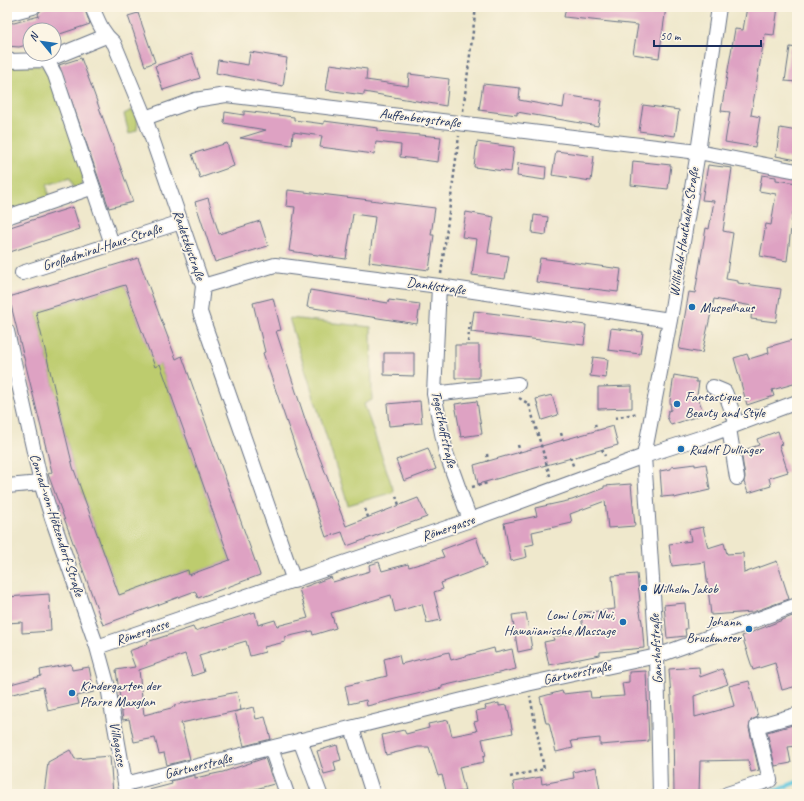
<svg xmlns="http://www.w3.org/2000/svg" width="804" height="801" viewBox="0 0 804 801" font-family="Caveat,sans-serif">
<rect width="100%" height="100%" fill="#fcf5e5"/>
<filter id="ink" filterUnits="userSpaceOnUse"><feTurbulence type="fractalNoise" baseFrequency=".025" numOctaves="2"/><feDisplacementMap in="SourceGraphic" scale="8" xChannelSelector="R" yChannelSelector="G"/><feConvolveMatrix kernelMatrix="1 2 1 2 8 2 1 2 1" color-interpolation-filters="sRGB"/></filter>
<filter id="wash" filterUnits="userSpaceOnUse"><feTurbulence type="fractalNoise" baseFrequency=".012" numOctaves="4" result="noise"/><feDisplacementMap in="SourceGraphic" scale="16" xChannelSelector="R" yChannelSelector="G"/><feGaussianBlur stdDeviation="0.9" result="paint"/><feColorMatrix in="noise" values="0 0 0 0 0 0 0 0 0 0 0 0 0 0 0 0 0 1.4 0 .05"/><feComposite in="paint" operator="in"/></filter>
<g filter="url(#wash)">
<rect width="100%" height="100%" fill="#efe8cc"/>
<path fill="#bdcc6e" stroke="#6c7e66" d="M7,65L43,66L50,76L84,172C83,181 82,187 74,190L70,178L47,185L49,199L7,213Z
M132,110L138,119L137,130L129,134L124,114Z
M125,285L155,366L160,364L230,560L189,575L188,570L119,595L73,467L36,312Z
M289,318L371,327L372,400L364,404L394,492L348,505Z"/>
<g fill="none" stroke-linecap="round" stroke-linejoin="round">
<path stroke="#61c6de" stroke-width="4.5" d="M765,794L797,782"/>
</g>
<g id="blocks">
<path fill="#dea2c3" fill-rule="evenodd" d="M48,7H84L90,24L54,36V30H30V44L19,47L7,46V22L14,23L39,16L38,14L41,10Z
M566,7H666L659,58L633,54L638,25L564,17Z
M747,7H778L774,35L765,34L751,115L760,117L755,147L725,142L730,112L721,111L735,29L743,30Z
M138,13L155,62L145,66L128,16Z
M790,47L797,48V82L785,81Z
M250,52L287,58L283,86L216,73L218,60L248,65Z
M192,54L200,78L163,90L155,66Z
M81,58L91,85L133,202L109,208L59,65Z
M330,64L367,69L366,80L408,86L409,74L449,79L446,106L364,92V95L326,90Z
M483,84L520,88L519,100L563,108L565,95L602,101L598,126L517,112V115L479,110Z
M643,105L679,110L675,136L639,131Z
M244,111L294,117V120L324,124V121L378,128V131L441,137L438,162L400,157L401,145L376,142L374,154L320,147L322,136L293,132L292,145L240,138L266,130L224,123L225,112L244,115Z
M780,128L797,131V160L776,156Z
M477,142L514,147L511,172L474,167Z
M227,143L234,166L200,178L192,154Z
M556,151L594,156L591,181L552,175Z
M633,161L671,165L668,189L631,185Z
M518,163L546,167L545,180L517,176Z
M708,165L732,168L723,231L733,233L726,279L738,281V283L781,289L776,322L751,319L752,306L714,299L702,353L679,349L689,292L695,293L706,228L709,229L714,201L702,200Z
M762,175L776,177V180L797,183V213L793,212L787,261L760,256L766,224L771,225L776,194L759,191Z
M288,190L435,208L431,235H434L429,270L369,262L375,217L353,214L346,259L289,251L295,207L286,206Z
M208,198L219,234L260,221L268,246L215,262L195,202Z
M73,207L80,229L7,253V228Z
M466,212L494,217L488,253L509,256L505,279L472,275L477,239L462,237Z
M534,215L548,217L546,235L532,233Z
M138,258L176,359L182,356L260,575L198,598L195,591L103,625L48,474L52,472L9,297ZM125,285L155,367L160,364L230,560L189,575L188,570L119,595L73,467L36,312Z
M540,258L621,269L618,292L536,282Z
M310,290L388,303L389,300L420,304L417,324L307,307Z
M273,298L281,330L276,331L307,425L346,526L418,498L427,517L347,546L342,532L326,537L263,353L265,352L253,303Z
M474,311L586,325L584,345L471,332Z
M611,328L643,332L640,354L608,350Z
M792,340L797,358V383L772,390L774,396L747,405L734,358L747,354L749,359L769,353L768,347Z
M455,345H479V378H455Z
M384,353H414V376L384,375Z
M593,357L608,359L606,378L590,376Z
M674,375L696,379V382H699L697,395L704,414L671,425L667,417L668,411L671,410L670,401Z
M632,386V408L598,409V387Z
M552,395L558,415L542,420L536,399Z
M420,401L422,423L389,426L387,404Z
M477,401L482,434L461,437L455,404Z
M613,426L618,445L478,484L474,465Z
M778,431L782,444L779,445L788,472L769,478L771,486L748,493L744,482L745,477L741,451L759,445L757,439Z
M428,448L436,469L404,481L396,460Z
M695,464V466L706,464L710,490L674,498L673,496L662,497L660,471L671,469V467Z
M631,484L635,526L608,528L605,501L570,514L572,523L532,532L534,544L525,546L527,557L511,561L504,523L537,516L535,508L572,500L604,488V486Z
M703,527L708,548L724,543L727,554L743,553L744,573L777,561L789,599L753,612L711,615L705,562L672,566L669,544L691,541L689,530Z
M476,537L486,566L441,583L443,589L434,592L441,620L427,623L422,604L395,612L391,595L331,613L336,628L313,635L312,631L285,637V642L264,647L265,652L250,656L246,641L199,655L204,672L192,676L185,654L139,670L144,715L175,707L174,705L237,692L241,710L181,723L190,759L167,765L164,753L159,754L155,738L134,742L129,719L123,720L116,670L135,667L129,651L148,644L147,642L193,627L195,631L255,612L258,625L275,620L277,626L308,618L299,589L331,577L333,582L370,571L369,565L379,562L382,571L408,564L409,567L444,557L441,550Z
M637,574L640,601L638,602L642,622L644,648L600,652V655L549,665L544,642L554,640L553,637L583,631L581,613L615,609L612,576Z
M49,594L51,631L22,633V622L7,623V597Z
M685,603L687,629H685L686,636L667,638L664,605Z
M526,613L532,649L518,652L512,615Z
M795,615L797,622V686L782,690L775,663L753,670L742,636Z
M494,648L495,653L512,649L516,669L442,686V688L367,706L366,700L349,704L345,686L387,676L384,659L399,655L401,664L449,652L451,660Z
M71,664L72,670L89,667L94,692L77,696L79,704L48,711L43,687L8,695L7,685L41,676L40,670Z
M699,667L700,677L722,669L728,684L694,696L695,717L734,706L729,686L749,681L758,717L751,720L749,728L759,770L751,772L748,760L700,761L699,793L674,794L673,725L669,669Z
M646,671L649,741L600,745V738L571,741L573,748L556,752L549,723H546L540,697L562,691L563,694L590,691L591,698L624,696L622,683L629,682V672Z
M499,703V706L507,705L513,733L482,739L486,756L483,757L484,762L459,767L465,791L447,794L442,775L438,776L429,747H418L386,755L382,735L404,730L406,734L429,728L428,724L448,720L452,736L477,731L474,722L478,721L476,711L486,709L485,706Z
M253,707L256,719L265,717L271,739L244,746L235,712Z
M797,724V746L788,747L791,763L775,766L767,732Z
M337,745L341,760L334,762L336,771L324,774L317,751Z
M70,750L75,759L110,756L113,793L44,794L48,762Z
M265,758L274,784L237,794H150L149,790L172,784L171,781L195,775V778L223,772Z
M596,767L600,790L581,794H577V791L564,794H515L513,782L541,777L542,784L574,778L573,772Z"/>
</g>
</g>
<g filter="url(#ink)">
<use href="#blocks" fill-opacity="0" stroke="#657084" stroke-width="1"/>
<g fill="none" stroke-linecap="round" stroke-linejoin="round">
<g stroke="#657084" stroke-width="16">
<path id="minor" d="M92,7C98,21 102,33 114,43L145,118L203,286L200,312L294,581
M7,14L33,7
M47,60L55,75L112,244
M7,61L47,60L106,36
M145,118L195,100L226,95L698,152L797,171
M7,217L91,188
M22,273L181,222
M203,286L275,265L439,286L670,320
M439,286L434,394L446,453L470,520
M7,331L41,483L52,518L97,647L108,687L127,794
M713,387L725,392L737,424
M434,394L518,384
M729,428L737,478
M7,486L41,483
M97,647L470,520L644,456L712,434L797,402
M352,728L373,794
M300,740L320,794
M271,748L287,794
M125,784L527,684L657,656L797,605
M660,794L657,656L644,456L670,320L698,152L719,7
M727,794L770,780L757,726L796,715"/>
</g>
<path stroke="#657084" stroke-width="2.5" stroke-dasharray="3 3" stroke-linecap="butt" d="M463,111L476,7
M441,274L459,136
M468,342L470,321H473
M519,398L529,404L550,476
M615,418L638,413
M595,424L597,430
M561,433L563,440
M518,445L520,452
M602,449L605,456
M487,454L488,461
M570,457L574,468
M472,487L488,483
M396,496L399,505
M365,509L368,517
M510,777L544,769L530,696"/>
<use href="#minor" stroke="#fff" stroke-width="14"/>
</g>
</g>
<g fill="#1f6fb2" stroke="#fcf5e5" stroke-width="1.5">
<circle cx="692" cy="307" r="4"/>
<circle cx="677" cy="404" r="4"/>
<circle cx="681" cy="449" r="4"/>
<circle cx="644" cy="588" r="4"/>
<circle cx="623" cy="622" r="4"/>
<circle cx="749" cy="629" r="4"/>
<circle cx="72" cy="693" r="4"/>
</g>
<g text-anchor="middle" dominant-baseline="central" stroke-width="3.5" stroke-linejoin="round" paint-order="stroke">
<g font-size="14" fill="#1b2f5e" stroke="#fcf5e5">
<text transform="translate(420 118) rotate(7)">Auffenbergstraße</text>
<text transform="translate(684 232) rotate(-81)">Willibald-Hauthaler-Straße</text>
<text transform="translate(189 245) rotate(71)">Radetzkystraße</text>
<text transform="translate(102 247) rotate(-18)">Großadmiral-Haus-Straße</text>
<text transform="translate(436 286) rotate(8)">Danklstraße</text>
<text transform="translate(444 429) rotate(78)">Tegetthoffstraße</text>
<text transform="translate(57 525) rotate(72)">Conrad-von-Hötzendorf-Straße</text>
<text transform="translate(448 528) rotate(-19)">Römergasse</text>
<text transform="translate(142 632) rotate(-19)">Römergasse</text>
<text transform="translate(656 649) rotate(-93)">Ganshofstraße</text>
<text transform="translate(577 673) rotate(-12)">Gärtnerstraße</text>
<text transform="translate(118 744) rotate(80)">Villagasse</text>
<text transform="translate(198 766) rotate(-14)">Gärtnerstraße</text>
</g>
<g font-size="14" fill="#1b2f5e" stroke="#fcf5e5" text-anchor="start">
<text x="700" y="307">Muspelhaus</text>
<text x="685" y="396">Fantastique -<tspan x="685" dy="16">Beauty and Style</tspan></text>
<text x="689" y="449">Rudolf Dullinger</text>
<text x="652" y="588">Wilhelm Jakob</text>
<text x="615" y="614" text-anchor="end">Lomi Lomi Nui,<tspan x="615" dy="16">Hawaiianische Massage</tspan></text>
<text x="741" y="621" text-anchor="end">Johann<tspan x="741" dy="16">Bruckmoser</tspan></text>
<text x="80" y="685">Kindergarten der<tspan x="80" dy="16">Pfarre Maxglan</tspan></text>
</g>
</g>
<rect width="804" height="801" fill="none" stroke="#fcf5e5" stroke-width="24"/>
<g transform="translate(42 42) rotate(299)"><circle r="19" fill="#fcf5e5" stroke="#a2a6af"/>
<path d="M0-3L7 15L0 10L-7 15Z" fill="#1f6fb2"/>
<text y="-6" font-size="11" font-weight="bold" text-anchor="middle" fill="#1b2f5e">N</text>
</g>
<path d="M654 40v6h107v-6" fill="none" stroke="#1b2f5e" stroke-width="2"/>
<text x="660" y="40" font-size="12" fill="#1b2f5e" stroke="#fcf5e5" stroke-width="3" paint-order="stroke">50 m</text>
</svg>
